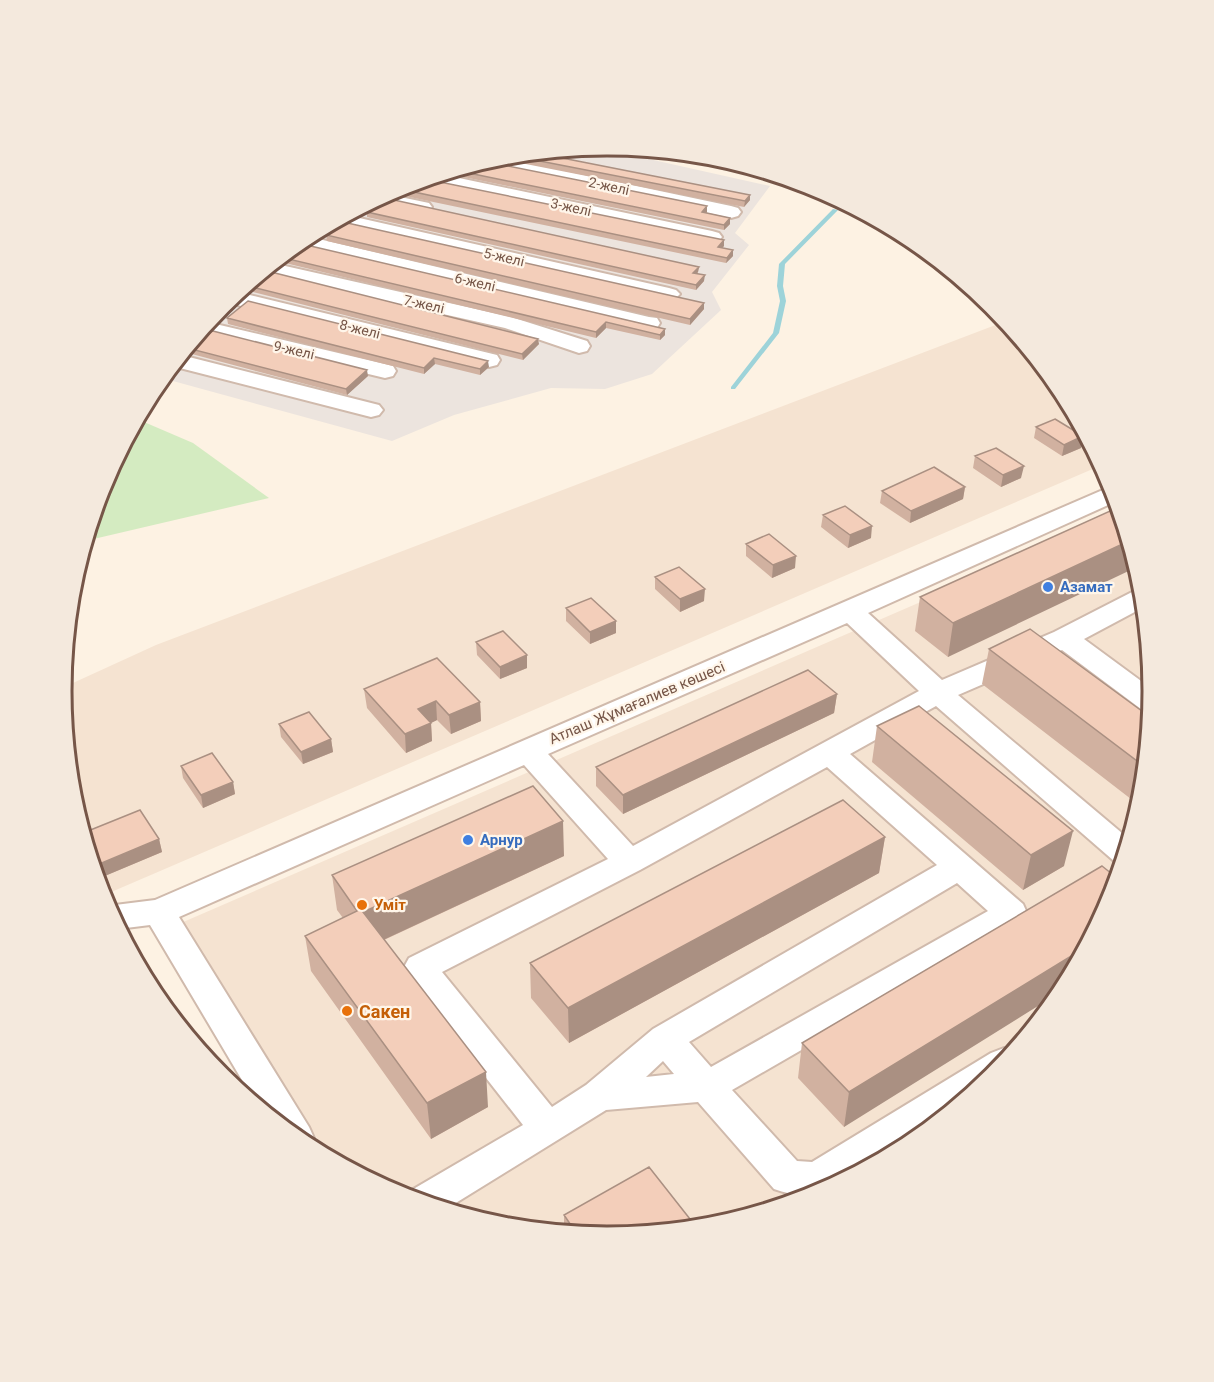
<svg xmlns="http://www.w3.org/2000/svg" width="1214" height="1382" viewBox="0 0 1214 1382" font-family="Roboto,sans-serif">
<rect width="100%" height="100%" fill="#fdf2e3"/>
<path fill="#f5e3d1" d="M1006,321L1061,388L1102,465L102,896L72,797L62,688L156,645Z
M1121,515L1142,585L1152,691L1142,798L1111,900L1060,994L992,1077L910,1145L815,1195L713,1226L607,1236L500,1226L398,1195L330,1159L181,923Z"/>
<path fill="#ece4de" d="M595,147L770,186L735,233L749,245L712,292L721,310L652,374L605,389L551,388L454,415L392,441L162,378L222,305L304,237L399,187L501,156Z"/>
<path fill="#d4ebc1" d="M137,419L193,443L269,498L85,541L103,482Z"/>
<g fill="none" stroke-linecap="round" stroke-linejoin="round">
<path fill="#9dd3d9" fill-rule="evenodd" d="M833,209L838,210L785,264L783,286L786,301L779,333L735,389H731V387L773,333L780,301L777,286L779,264Z"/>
<g stroke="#d0baac" stroke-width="4">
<path id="minor" d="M498,157L731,206L738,208L741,212L738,216L731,218L479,162Z
M440,174L712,231L719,233L722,237L719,241L712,243L430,184L422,180Z
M386,194L429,203L432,207L429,211L422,213L372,201Z
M346,215L669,288L676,290L680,294L676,298L669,300L331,223Z
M306,236L649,317L657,318L660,323L657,328L649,329L294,246Z
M272,263L511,317L587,341L590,346L587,351L579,353L505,328L261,273Z
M237,292L497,355L500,360L497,365L489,367L225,302Z
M207,322L393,366L396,371L393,376L385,378L198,333Z
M181,355L379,405L383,410L379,415L371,417L172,366Z
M1112,486L1117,501L868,613L942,680L1054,632L1134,591L1142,589L1144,607L1084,639L1152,689V691L1151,711L1141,709L1062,650L958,695L1129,839L1122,864L1114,861L936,706L850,754L1023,904L1027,913L1023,922L732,1090L797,1161L812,1162L991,1053L1004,1048L1013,1052C969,1106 908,1146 847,1178C837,1183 824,1194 814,1195C801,1197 786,1193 774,1189L698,1102L606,1110L446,1209L407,1197L410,1191L523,1125L418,991L404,967L409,958L608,859L524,765L179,917L309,1127L314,1138L310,1148L258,1107L150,925L118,929L107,906L155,900ZM847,623L919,691L633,846L548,754ZM827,767L937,865L653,1029L586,1085L552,1107L442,972L640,870ZM957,883L988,911L711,1067L689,1042ZM663,1061L674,1074L646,1077Z"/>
</g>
<path stroke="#d8b19d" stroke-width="2" stroke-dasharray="1 3" stroke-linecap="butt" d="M661,151L810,185"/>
<use href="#minor" fill="#fff" fill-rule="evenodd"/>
</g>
<path fill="#d1b1a0" d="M555,151V153L551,156L750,195V200L744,207L495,158L501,156Z
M483,161L707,212L706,213L730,218V224L724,230L444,173Z
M400,189L724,240V246L722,248L733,256L726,263L400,195Z
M367,212L699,267L698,272L697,274L704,281L696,290L367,217Z
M326,235L704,303V309L690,325L327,241Z
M302,244L665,335L660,340L606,328L596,338L285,263L284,258Z
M252,287L539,344L523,360L253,292Z
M227,318L489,367L480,375L435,364L424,374L228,324Z
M187,348L368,376L347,395L188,353Z
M1036,427L1083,436L1081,448L1062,456L1034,438Z
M975,456L1021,478L1001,487L973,468Z
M965,487L963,499L910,523L880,503L882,491Z
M1119,507L948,657L915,631L920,597Z
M823,515L871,538L848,548L821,527Z
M746,544L795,568L772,578L746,556Z
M655,577L704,601L680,612L655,589Z
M566,608L616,633L590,644L566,621Z
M476,642L527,655V668L500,679L477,655Z
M989,649L1150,717L1142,798L1140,806L982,684Z
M364,689L480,702L481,721L451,734L437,720L431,723L432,741L406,753L367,708Z
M837,694L834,713L623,814L596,786V767Z
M279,724L331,739L333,752L303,764L281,737Z
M877,726L1064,866L1023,890L872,762Z
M181,766L233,782L235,794L203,808L183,778Z
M83,833L159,839L162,852L100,878L92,864Z
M885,837L879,873L569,1043L531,998L530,963Z
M564,856L384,940L488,1107L431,1139L311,971L305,936L343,918L337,910L332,875Z
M1102,866L844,1127L798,1078L802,1043Z
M564,1215L607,1236L564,1232Z"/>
<path fill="#aa9082" d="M551,151H555V153L547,160V155Z
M750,195V200L744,207L745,201Z
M707,206V212L702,218V212Z
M730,218V224L724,230V225Z
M724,240V246L717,253L718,247Z
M733,250V256L726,263L727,258Z
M699,267L698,272L693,278V273Z
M705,275L704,281L696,290V285Z
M704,303V309L690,325V319Z
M606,322V328L596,338V332Z
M665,329V335L660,340V335Z
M538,339L539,344L523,360L522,354Z
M434,358L435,364L424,374V368Z
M488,361L489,367L480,375V369Z
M367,370L368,376L347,395L346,389Z
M1083,436L1081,448L1062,456L1064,445Z
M1024,466L1021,478L1001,487L1003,475Z
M965,487L963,499L910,523L911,511Z
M872,526L871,538L848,548L850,535Z
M1129,541L1137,567L948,657L953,623Z
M796,556L795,568L772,578L773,565Z
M705,589L704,601L680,612V599Z
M616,621V633L590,644V632Z
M527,655V668L500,679V667Z
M837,694L834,713L623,814V795Z
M436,701L437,720L431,723L432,741L406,753L405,734L418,709Z
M480,702L481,721L451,734L449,715Z
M331,739L333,752L303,764L301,752Z
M233,782L235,794L203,808L201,795Z
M563,821L564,856L368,947L363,912Z
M1073,831L1064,866L1023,890L1031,855Z
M885,837L879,873L569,1043L568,1008Z
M159,839L162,852L100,878L97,865Z
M1086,947L1062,991L844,1127L849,1092Z
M486,1072L488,1107L431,1139L427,1103Z"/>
<path fill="#f3ceba" stroke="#aa9082" stroke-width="1.5" d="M551,151L547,155L750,195L745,201L509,155Z
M483,161L707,206L702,212L730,218L724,225L454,170Z
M425,179L724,240L718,247L733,250L727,258L400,189L405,185Z
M385,198L699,267L693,273L705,275L696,285L367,212Z
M343,222L704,303L690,319L326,235Z
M302,244L665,329L660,335L606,322L596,332L284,258Z
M271,272L538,339L522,354L252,287Z
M248,301L488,361L480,369L434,358L424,368L227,318Z
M209,330L367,370L346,389L187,348Z
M1055,419L1083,436L1064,445L1036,427Z
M996,448L1024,466L1003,475L975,456Z
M934,467L965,487L911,511L882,491Z
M845,506L872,526L850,535L823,515Z
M1119,507L1129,541L953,623L920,597Z
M769,534L796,556L773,565L746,544Z
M679,567L705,589L680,599L655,577Z
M591,598L616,621L590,632L566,608Z
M1030,629L1150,717L1145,767L989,649Z
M503,631L527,655L500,667L476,642Z
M437,658L480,702L449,715L436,701L418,709L431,723L405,734L364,689Z
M808,670L837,694L623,795L596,767Z
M919,706L1073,831L1031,855L877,726Z
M309,712L331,739L301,752L279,724Z
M212,753L233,782L201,795L181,766Z
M533,786L563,821L363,912L486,1072L427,1103L305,936L357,911L332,875Z
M843,800L885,837L568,1008L530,963Z
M140,810L159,839L97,865L88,850L83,833Z
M1102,866L1117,878L1111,900L1086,947L849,1092L802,1043Z
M649,1167L697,1228L607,1236L577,1234L564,1215Z"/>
<g fill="#3f7fe0" stroke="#fff6ea" stroke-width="2">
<circle cx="1048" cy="587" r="6"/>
<circle cx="468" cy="840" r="6"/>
</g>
<g fill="#e8710a" stroke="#fff6ea" stroke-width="2">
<circle cx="362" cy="905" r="6"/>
<circle cx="347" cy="1011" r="6"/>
</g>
<g text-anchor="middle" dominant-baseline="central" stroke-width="4.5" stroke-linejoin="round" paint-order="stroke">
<g font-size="14" fill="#765648" stroke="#fff6ea">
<text transform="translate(609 186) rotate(12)">2-желі</text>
<text transform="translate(571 207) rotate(12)">3-желі</text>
<text transform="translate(504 257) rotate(13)">5-желі</text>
<text transform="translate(475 282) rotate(13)">6-желі</text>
<text transform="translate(424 304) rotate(13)">7-желі</text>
<text transform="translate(360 329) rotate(14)">8-желі</text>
<text transform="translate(294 350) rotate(13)">9-желі</text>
</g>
<g font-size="15" font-weight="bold" fill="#366cbe" stroke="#fff6ea" text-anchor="start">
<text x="1060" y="587">Азамат</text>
<text x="480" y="840">Арнур</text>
</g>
<g font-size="15" fill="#765648" stroke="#fff6ea">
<text transform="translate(637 703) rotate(-23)">Атлаш Жұмағалиев көшесі</text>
</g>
<g font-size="15" font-weight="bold" fill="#c56008" stroke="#fff6ea" text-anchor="start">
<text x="374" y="905">Умiт</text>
</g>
<g font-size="18" font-weight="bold" fill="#c56008" stroke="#fff6ea" text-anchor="start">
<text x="359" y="1011">Сакен</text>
</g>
</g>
<path d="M0 0H1214V1382H0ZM72 691a535 535 0 1 1 1070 0a535 535 0 1 1-1070 0Z" fill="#f4e9dd" fill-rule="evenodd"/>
<path fill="none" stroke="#765648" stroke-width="3" d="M72 691a535 535 0 1 1 1070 0a535 535 0 1 1-1070 0Z"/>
</svg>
